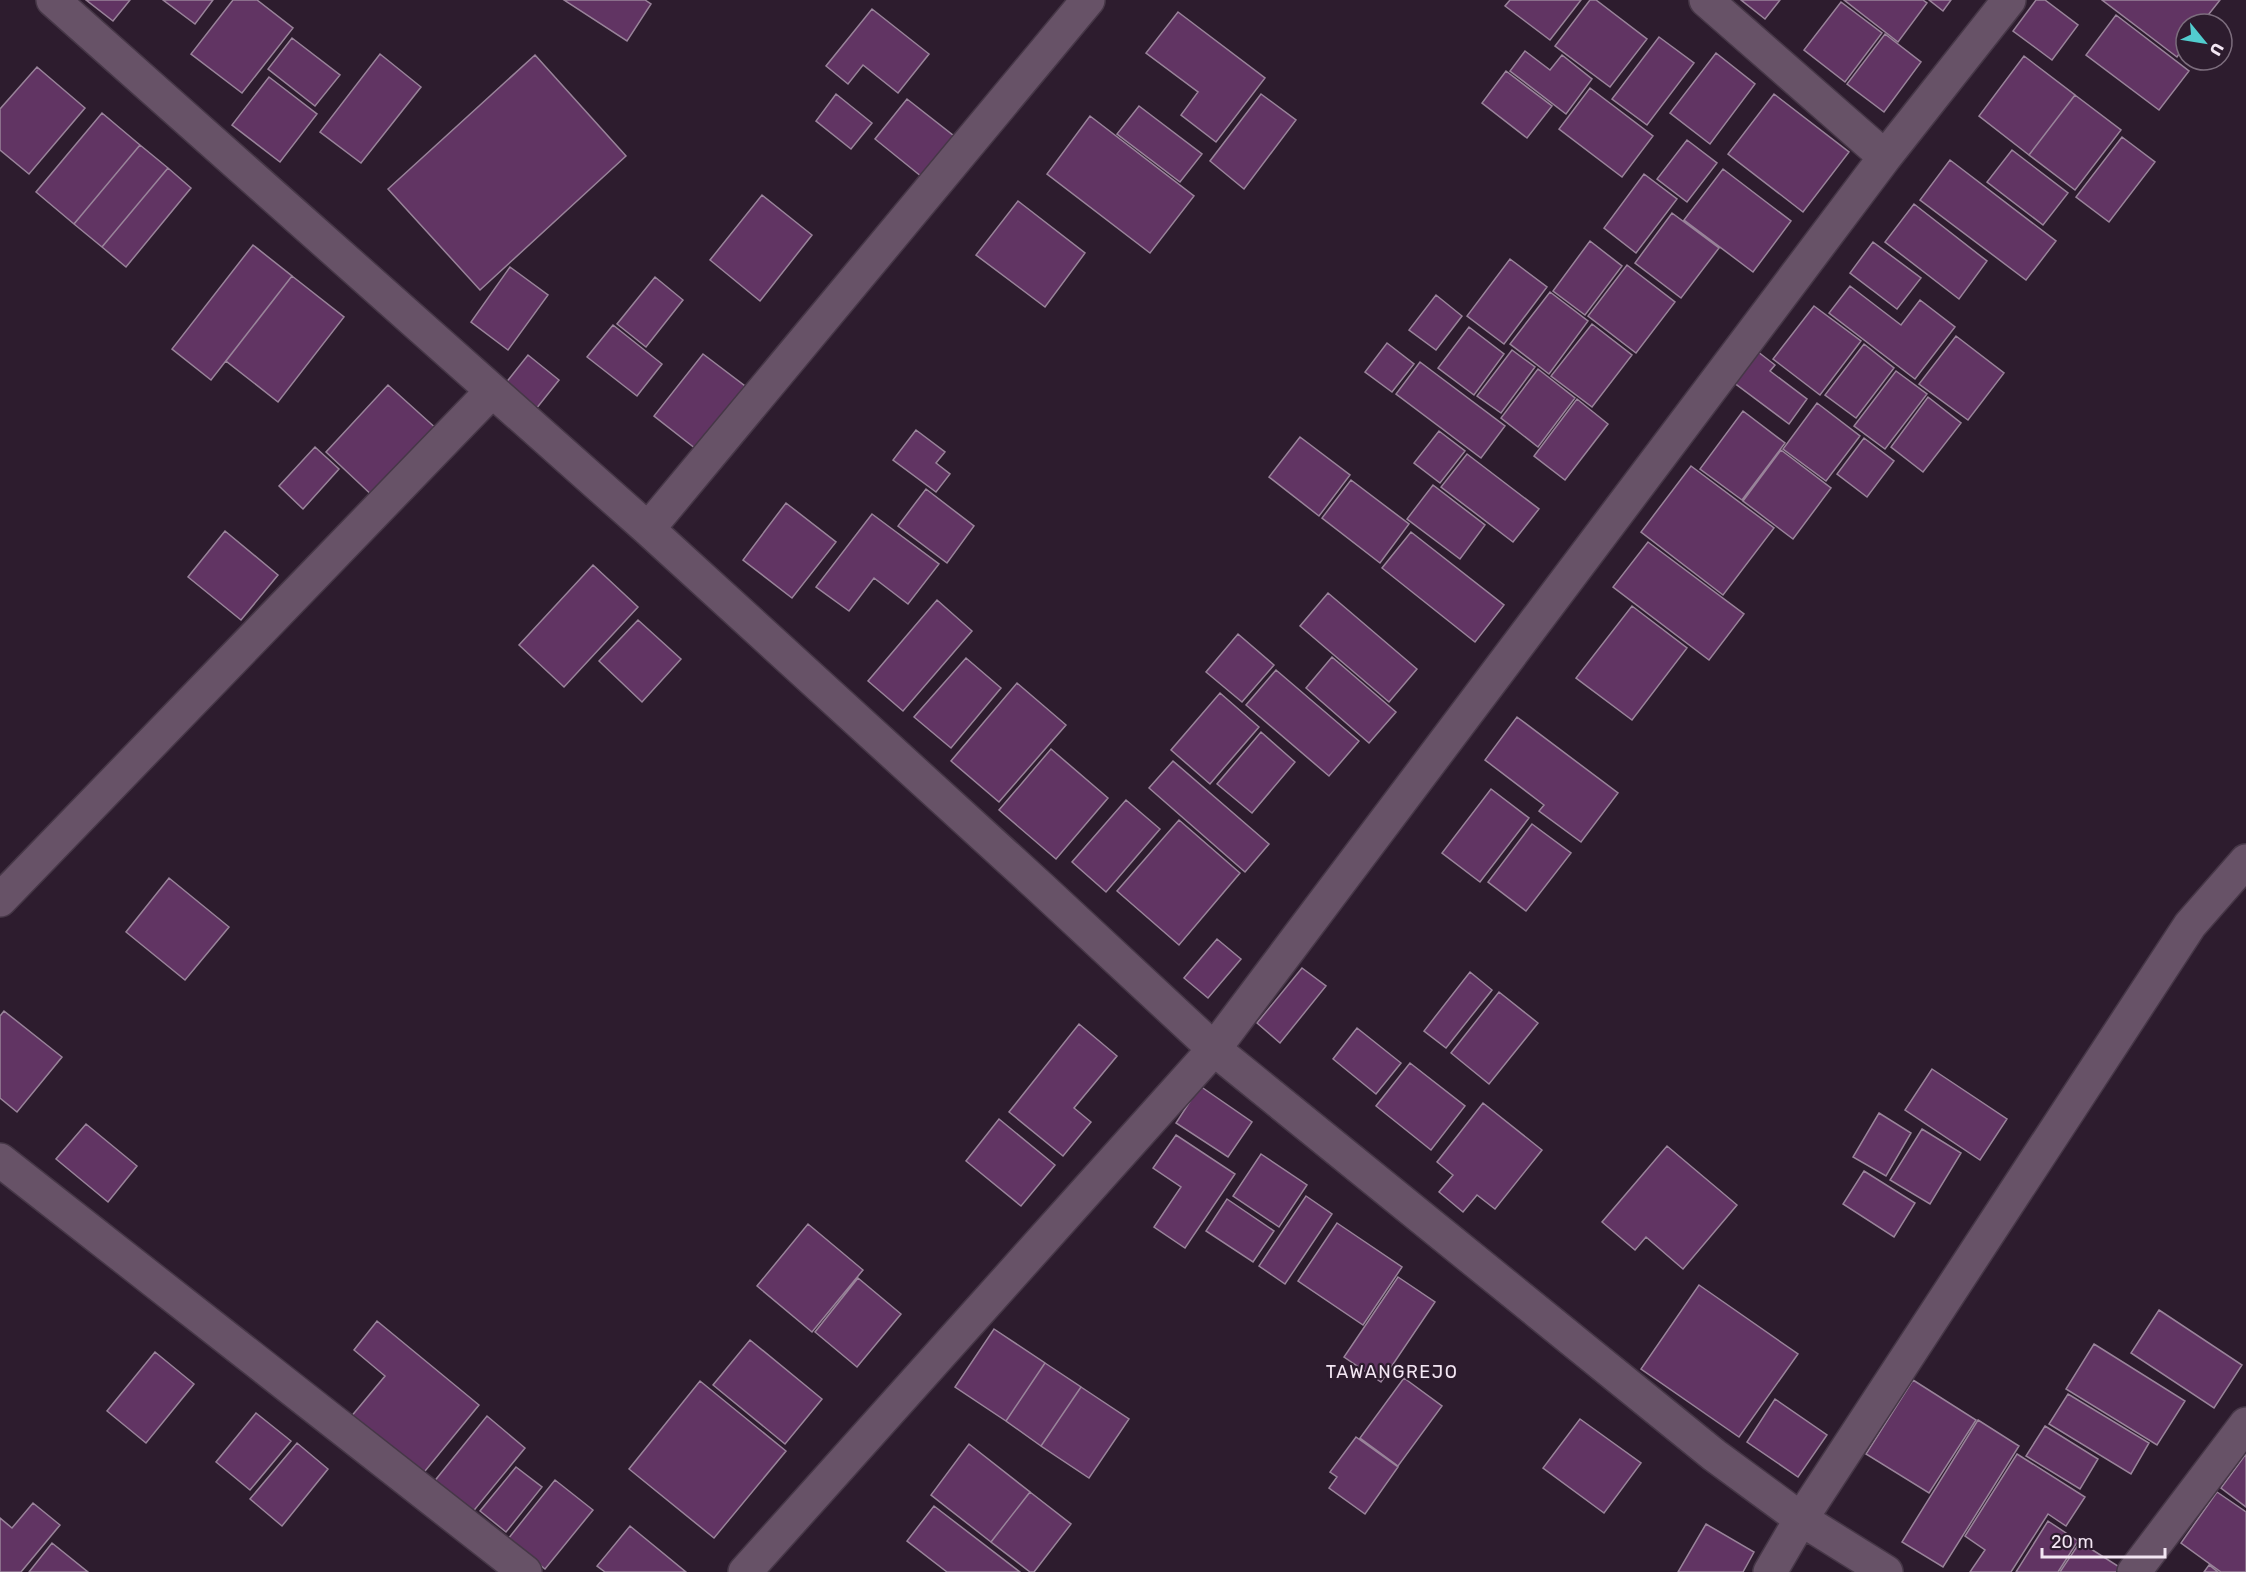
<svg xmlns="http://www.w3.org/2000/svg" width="2246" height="1572" viewBox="0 0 2246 1572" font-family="Rubik,sans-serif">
<rect width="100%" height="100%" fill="#2d1c2e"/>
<path fill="#613463" stroke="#99839a" stroke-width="1.5" d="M86,0H130L113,21Z
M163,0H213L195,24Z
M233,0H257L293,28L242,93L191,54Z
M564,0H645L651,4L627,41Z
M1510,0H1581L1550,40L1505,6Z
M1590,0H1596L1647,39L1610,87L1555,46Z
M1741,0H1780L1765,19Z
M1844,0H1923L1927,3L1898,42Z
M1929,0H1951L1943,11Z
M2036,0H2045L2078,25L2052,60L2013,31Z
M2102,0H2220L2201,24H2186V44L2177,57Z
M1841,2L1882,33L1845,82L1804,50Z
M872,9L929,54L898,93L863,65L848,84L826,66Z
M1178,12L1265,78L1216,142L1181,115L1198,92L1146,53Z
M2116,15L2189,71L2159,110L2086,55Z
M1885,34L1921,62L1884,112L1847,84Z
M1659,37L1694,63L1647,125L1612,99Z
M292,38L340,75L315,106L268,69Z
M1525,51L1550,70L1562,55L1592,79L1566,114L1510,71Z
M1716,53L1755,84L1710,144L1670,113Z
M380,54L421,87L361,163L320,132Z
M535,55L626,156L480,290L388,189Z
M2024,56L2075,95L2029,155L1979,116Z
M37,67L85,108L29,174L0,150V109Z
M1506,71L1552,106L1527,138L1482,103Z
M269,77L317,114L280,162L232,125Z
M1590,88L1653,136L1622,177L1559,129Z
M836,94L872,123L851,149L816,121Z
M1261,94L1296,120L1244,189L1210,161Z
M1774,94L1849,152L1803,212L1728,154Z
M2075,95L2121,130L2075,190L2029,155Z
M907,99L954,136L922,177L875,139Z
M1139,106L1202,154L1180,182L1117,134Z
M102,113L140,145L74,224L36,192Z
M1090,116L1194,196L1150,253L1047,174Z
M2122,137L2155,162L2109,222L2076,197Z
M1687,140L1717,163L1687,202L1657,179Z
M140,145L168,168L102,247L74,224Z
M2012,150L2068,193L2043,225L1987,182Z
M1950,160L2056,241L2026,280L1920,200Z
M168,168L191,188L126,267L102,247Z
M1723,169L1791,221L1753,272L1684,220Z
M1644,174L1677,199L1636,253L1604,228Z
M762,195L812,235L760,301L710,260Z
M1018,201L1085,253L1045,307L976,255Z
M1914,204L1987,261L1959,299L1885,242Z
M1672,213L1719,248L1681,298L1635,263Z
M1590,241L1622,266L1585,315L1553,291Z
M1873,242L1921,278L1897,309L1850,273Z
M253,245L292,276L211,380L172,349Z
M1510,259L1547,287L1504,344L1467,316Z
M1627,265L1675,302L1636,353L1588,316Z
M510,267L548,295L508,350L471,322Z
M292,276L344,317L278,402L226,361Z
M655,277L683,300L646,347L617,324Z
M1850,286L1901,325L1920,300L1955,327L1915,379L1829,313Z
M1550,292L1588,321L1549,374L1510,344Z
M1436,295L1462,316L1436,350L1409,330Z
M1814,306L1861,341L1820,395L1773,359Z
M1592,324L1632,355L1592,407L1551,376Z
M613,325L662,364L637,396L587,357Z
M1469,327L1504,354L1474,395L1438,368Z
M1956,336L2004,373L1968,420L1919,384Z
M1387,343L1414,364L1392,392L1365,372Z
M1864,344L1894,368L1856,418L1825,395Z
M1753,348L1775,365L1770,371L1807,399L1789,424L1729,379Z
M1512,350L1535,367L1501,413L1477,396Z
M703,354L745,386L696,449L654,416Z
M528,355L559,380L532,414L501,389Z
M1420,362L1505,426L1481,458L1396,394Z
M1538,369L1575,398L1538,447L1501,418Z
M1896,371L1927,394L1885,449L1854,426Z
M388,385L439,431L377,500L326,452Z
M1928,397L1961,423L1923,472L1891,447Z
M1577,399L1608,424L1565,480L1534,456Z
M1817,403L1860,436L1826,481L1783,449Z
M1743,411L1785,443L1742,500L1700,469Z
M916,430L945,452L936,463L950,474L936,492L893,460Z
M1439,431L1465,451L1440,483L1414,463Z
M1300,437L1350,475L1319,516L1269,477Z
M1864,438L1894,461L1867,497L1837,474Z
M315,447L339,469L303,509L279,486Z
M1781,450L1831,488L1793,539L1743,501Z
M1467,454L1539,509L1513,542L1441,487Z
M1691,466L1774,528L1723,595L1641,532Z
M1351,480L1409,524L1380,563L1322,518Z
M1433,485L1485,525L1460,559L1407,519Z
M926,489L974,526L947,563L898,526Z
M786,503L836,542L792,598L743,560Z
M872,514L939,564L908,604L874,578L849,611L816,587Z
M225,531L278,575L241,620L188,577Z
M1411,532L1504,605L1475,642L1382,568Z
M1648,542L1744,614L1709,660L1613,587Z
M593,565L638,607L564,687L519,645Z
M1328,593L1417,669L1389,702L1300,626Z
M937,600L972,631L903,711L868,681Z
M1632,606L1687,648L1632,720L1576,678Z
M638,620L681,659L642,702L599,661Z
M1238,634L1274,665L1242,702L1206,672Z
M1332,657L1396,712L1369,743L1306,688Z
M966,658L1001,688L951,748L914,717Z
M1276,670L1359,741L1329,776L1246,705Z
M1017,683L1066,725L999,802L951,761Z
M1220,693L1259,727L1210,784L1171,750Z
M1517,717L1618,793L1581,842L1539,811L1544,805L1485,760Z
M1261,732L1295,762L1252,813L1217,784Z
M1051,749L1108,798L1056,859L999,810Z
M1173,761L1269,844L1245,872L1149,788Z
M1491,789L1529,818L1480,882L1442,853Z
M1126,800L1160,829L1106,892L1072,862Z
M1179,820L1240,873L1179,945L1117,891Z
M1532,824L1571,853L1526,911L1488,882Z
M169,878L229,927L185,980L126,932Z
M1217,939L1241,959L1208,998L1184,978Z
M1302,968L1326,986L1280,1043L1257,1023Z
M1470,972L1492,990L1446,1048L1424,1031Z
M1499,992L1538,1023L1489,1084L1451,1053Z
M4,1011L62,1057L17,1112L0,1098V1016Z
M1079,1024L1117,1056L1074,1108L1091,1122L1063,1156L1009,1112Z
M1357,1028L1401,1063L1376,1094L1333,1059Z
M1410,1063L1465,1106L1431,1150L1376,1106Z
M1932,1069L2007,1119L1980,1160L1905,1110Z
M1200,1086L1252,1122L1228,1157L1176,1123Z
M1483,1103L1542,1150L1495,1209L1477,1195L1463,1212L1439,1192L1453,1175L1437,1162Z
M1879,1113L1911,1133L1886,1176L1853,1157Z
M999,1119L1055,1165L1021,1206L966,1161Z
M86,1124L137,1166L108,1202L56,1159Z
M1922,1129L1961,1153L1930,1204L1890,1180Z
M1176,1135L1235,1174L1185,1248L1154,1227L1181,1187L1153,1168Z
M1667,1146L1737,1205L1683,1269L1646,1237L1635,1250L1602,1222Z
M1261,1154L1307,1185L1279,1227L1233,1196Z
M1864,1171L1915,1203L1894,1237L1843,1204Z
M1306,1196L1332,1214L1285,1284L1259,1266Z
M1227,1199L1274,1231L1253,1262L1206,1231Z
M1337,1223L1402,1267L1363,1325L1298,1281Z
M808,1224L863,1270L812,1332L757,1286Z
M1398,1277L1435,1302L1381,1382L1344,1357Z
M858,1278L901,1314L857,1367L815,1332Z
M1699,1285L1798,1354L1739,1437L1641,1369Z
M2159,1310L2242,1365L2214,1408L2131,1353Z
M377,1321L479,1405L421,1476L350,1418L385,1376L354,1350Z
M994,1329L1045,1363L1006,1421L955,1387Z
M750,1340L822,1399L785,1444L713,1385Z
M2094,1344L2185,1401L2157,1445L2066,1389Z
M155,1352L194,1384L146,1443L107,1411Z
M1045,1363L1081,1387L1041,1446L1006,1421Z
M1404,1378L1442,1406L1398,1466L1360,1438Z
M1913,1380L1976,1420L1929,1493L1866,1454Z
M700,1381L786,1451L714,1538L629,1469Z
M1081,1387L1129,1419L1089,1478L1041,1446Z
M2068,1394L2149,1443L2131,1474L2049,1424Z
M1775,1399L1827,1435L1798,1477L1747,1442Z
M256,1413L291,1441L250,1490L216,1462Z
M487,1416L525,1448L471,1514L433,1483Z
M1580,1419L1641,1463L1604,1513L1543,1468Z
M1978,1420L2019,1446L1943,1567L1902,1542Z
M2045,1426L2098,1459L2080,1489L2026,1456Z
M1356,1437L1398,1467L1365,1514L1329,1488L1337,1477L1330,1472Z
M297,1443L328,1469L282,1526L250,1499Z
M969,1444L1030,1492L991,1542L931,1495Z
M2017,1454L2085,1497L2066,1526L2048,1514L2011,1572H1970L1985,1550L1965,1536Z
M2246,1454V1507L2221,1488Z
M516,1467L542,1487L506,1532L480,1511Z
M555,1480L593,1510L545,1569L508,1539Z
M1030,1492L1071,1524L1034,1572H1030L991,1542Z
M2217,1492L2246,1512V1572H2221L2181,1543Z
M33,1503L60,1525L21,1572H0V1518L12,1528Z
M934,1506L1020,1572H947L907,1541Z
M2048,1521L2078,1541L2058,1572H2016Z
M1706,1524L1754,1552L1743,1572H1678Z
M630,1526L686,1572H605L597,1566Z
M2080,1542L2121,1568L2119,1572H2060Z
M52,1543L88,1572H29Z
M2209,1565L2218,1572H2204Z"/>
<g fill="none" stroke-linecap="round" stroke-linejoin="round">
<g stroke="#463747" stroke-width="36">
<path id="minor" d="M53,0L648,529L1041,888L1214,1049L1714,1455L1801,1519L1886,1572
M1706,0L1885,157
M648,529L1088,0
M0,900L491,392
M0,1160L525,1572
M745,1572L1214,1049L1885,157L2009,0
M1770,1572L1801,1519L2190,925L2246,861
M2134,1572L2246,1424"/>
</g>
<use href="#minor" stroke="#675267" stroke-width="33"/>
</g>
<g text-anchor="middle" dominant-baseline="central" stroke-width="4.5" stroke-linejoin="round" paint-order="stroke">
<g font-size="18" letter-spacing="1.5" fill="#f3e6f3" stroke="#2d1c2e">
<text x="1392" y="1372">TAWANGREJO</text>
</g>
</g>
<g transform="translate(2204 42) rotate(120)"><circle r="28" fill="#2d1c2e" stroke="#7c6d7d" stroke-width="1.5"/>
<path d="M0-4.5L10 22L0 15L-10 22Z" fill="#52cdcf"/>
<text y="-9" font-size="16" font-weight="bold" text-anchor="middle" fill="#f3e6f3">U</text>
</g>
<path d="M2042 1548v9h123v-9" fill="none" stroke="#f3e6f3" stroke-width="3"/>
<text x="2051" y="1548" font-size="18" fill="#f3e6f3" stroke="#2d1c2e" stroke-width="4.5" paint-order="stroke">20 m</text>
</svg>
